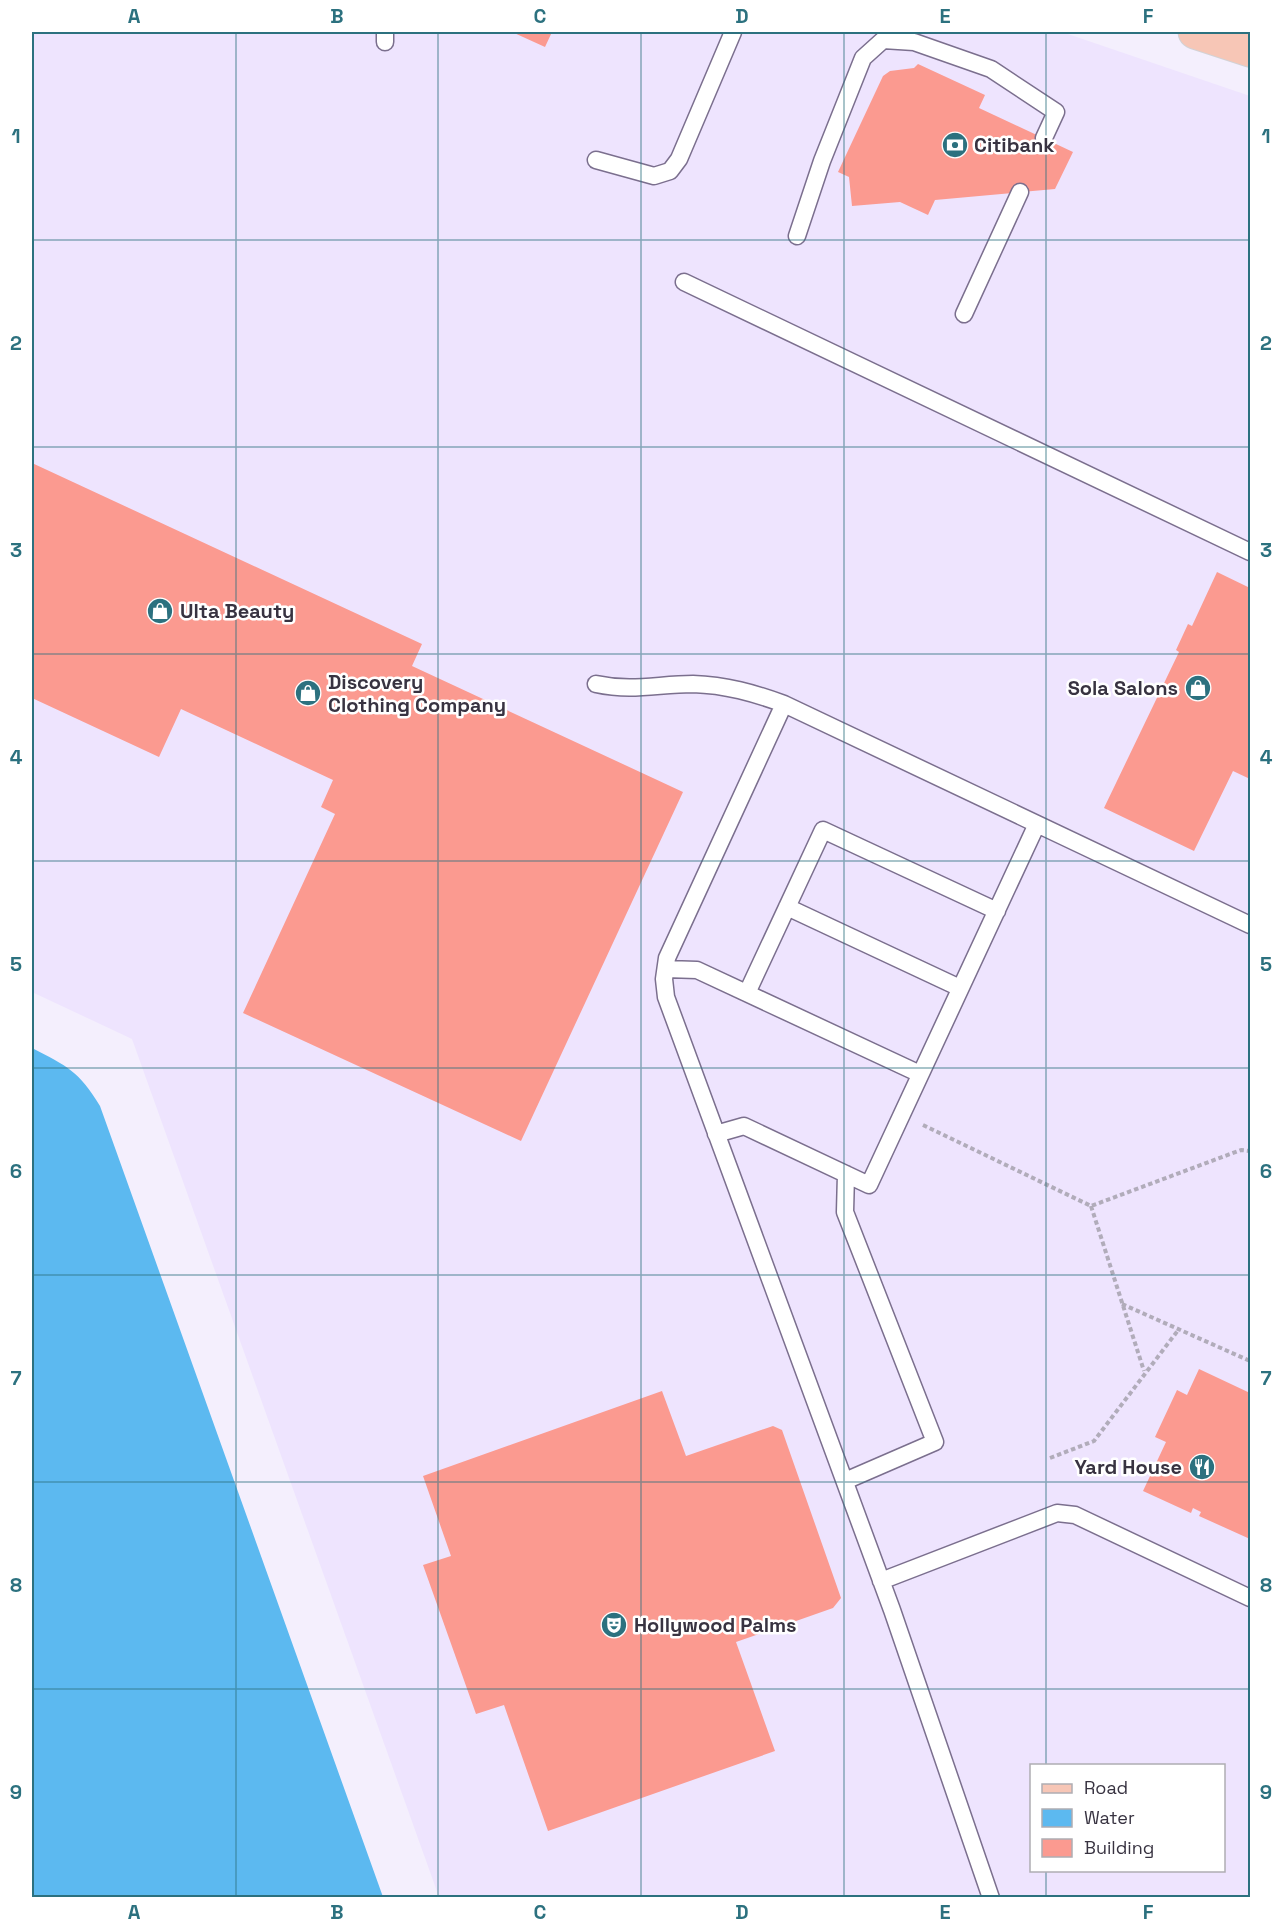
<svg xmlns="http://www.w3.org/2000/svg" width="1282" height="1929" viewBox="0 0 1282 1929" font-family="'Space Grotesk',sans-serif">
<rect width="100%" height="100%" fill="#f4effd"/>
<path fill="#eee4fe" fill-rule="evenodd" d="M32,32H1062L1250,96V1897H439L132,1039L32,992ZM1032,1766H1224V1870H1032Z"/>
<path fill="#5cb9f0" d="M32,1048C67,1066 79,1071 100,1106L383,1897H32Z"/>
<path fill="#fb9a90" d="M512,32H552L545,47Z
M918,64L985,95L979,108L1073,152L1055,189L935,200L928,215L900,202L852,206L849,177L838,172L883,76L890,71L914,68Z
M32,463L422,644L412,666L683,792L521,1141L243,1013L335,814L321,807L333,780L181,709L159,757L32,698Z
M1217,572L1250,588V779L1233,771L1194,851L1104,808L1179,652L1176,650L1188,624L1192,626Z
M1199,1369L1250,1393V1539L1199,1516L1201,1512L1193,1508L1191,1513L1143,1491L1166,1442L1155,1437L1177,1390L1187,1395Z
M662,1391L686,1456L773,1426L782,1430L841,1598L833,1608L736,1642L775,1751L548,1831L504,1705L476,1714L423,1565L451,1556L423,1476Z"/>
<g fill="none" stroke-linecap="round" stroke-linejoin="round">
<g stroke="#7b6f8e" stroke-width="19">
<path id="service" d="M385,32V42
M596,160L654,176L670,171L679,159L733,32
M797,236L822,161L863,58L883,40L914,42L991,69L1056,112L1044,138
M684,282L1250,552
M964,314L1020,192
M596,684C633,692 658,684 693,684C726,685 754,693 784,704L1250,925
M784,704L667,958L664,979L666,997L892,1610L991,1898
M787,907L960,988
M666,969L697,970L920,1074
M747,993L823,830L997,911
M716,1134L744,1126L869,1185L1037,824
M845,1481L935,1442L845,1212L846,1174
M881,1581L1057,1513L1075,1515L1250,1598"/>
</g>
<g stroke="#d3d2d5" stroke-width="35">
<path id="primary" d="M1195,32L1250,50"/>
</g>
<path stroke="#b1acba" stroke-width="4" stroke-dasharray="4.5 3" stroke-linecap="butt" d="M923,1125L1091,1206L1241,1150L1250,1151
M1091,1206L1144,1371
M1122,1304L1250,1361
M1050,1458L1094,1441L1179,1329"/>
<use href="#service" stroke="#fff" stroke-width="16"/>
<use href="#primary" stroke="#f7c6b6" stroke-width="33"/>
</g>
<path fill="none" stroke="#2c717f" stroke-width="1.5" stroke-opacity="0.55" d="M236,32V1898M438,32V1898M641,32V1898M844,32V1898M1046,32V1766M32,240H1250M32,447H1250M32,654H1250M32,861H1250M32,1068H1250M32,1275H1250M32,1482H1250M32,1689H1250M1046,1870V1898"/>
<defs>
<g id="bank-disc" transform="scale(1.35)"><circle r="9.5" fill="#2c717f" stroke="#fff"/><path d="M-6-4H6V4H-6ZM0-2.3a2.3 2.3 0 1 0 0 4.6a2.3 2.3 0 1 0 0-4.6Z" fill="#fff"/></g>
<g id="shop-disc" transform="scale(1.35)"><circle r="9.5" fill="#2c717f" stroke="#fff"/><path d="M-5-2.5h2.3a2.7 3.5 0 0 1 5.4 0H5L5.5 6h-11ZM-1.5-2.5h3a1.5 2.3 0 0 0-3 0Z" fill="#fff"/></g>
<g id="restaurant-disc" transform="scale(1.35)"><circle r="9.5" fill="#2c717f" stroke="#fff"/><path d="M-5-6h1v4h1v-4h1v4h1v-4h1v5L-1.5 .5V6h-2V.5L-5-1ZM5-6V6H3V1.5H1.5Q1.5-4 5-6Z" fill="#fff"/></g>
<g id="theatre-disc" transform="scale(1.35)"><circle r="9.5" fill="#2c717f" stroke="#fff"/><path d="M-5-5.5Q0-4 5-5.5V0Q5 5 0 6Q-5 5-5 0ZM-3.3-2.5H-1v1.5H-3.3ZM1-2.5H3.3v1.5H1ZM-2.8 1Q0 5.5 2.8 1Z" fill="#fff"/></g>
</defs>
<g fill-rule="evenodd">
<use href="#bank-disc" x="955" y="145"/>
<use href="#shop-disc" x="160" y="611"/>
<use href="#shop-disc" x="1198" y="688"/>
<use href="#shop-disc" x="308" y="693"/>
<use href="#restaurant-disc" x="1202" y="1467"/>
<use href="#theatre-disc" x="614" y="1625"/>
</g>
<g text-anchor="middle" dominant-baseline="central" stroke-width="5" stroke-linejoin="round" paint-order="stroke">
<g font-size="20" font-weight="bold" fill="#383341" stroke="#fff" text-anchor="start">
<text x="974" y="145">Citibank</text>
<text x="180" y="611">Ulta Beauty</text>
<text x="328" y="682">Discovery<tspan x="328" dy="23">Clothing Company</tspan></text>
<text x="1178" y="688" text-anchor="end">Sola Salons</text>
<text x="1182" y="1467" text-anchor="end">Yard House</text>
<text x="634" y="1625">Hollywood Palms</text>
</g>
</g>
<rect width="1282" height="1929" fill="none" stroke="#ffffff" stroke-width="66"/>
<rect x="1030" y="1764" width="195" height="108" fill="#ffffff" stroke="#afadb3" stroke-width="1.5"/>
<rect x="1042" y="1784" width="30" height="9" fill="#f7c6b6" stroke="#afadb3" stroke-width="1.5"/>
<text x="1084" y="1794" font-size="18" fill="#383341">Road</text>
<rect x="1042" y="1809" width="30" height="18" fill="#5cb9f0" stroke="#afadb3" stroke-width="1.5"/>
<text x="1084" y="1824" font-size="18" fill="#383341">Water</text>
<rect x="1042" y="1839" width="30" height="18" fill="#fb9a90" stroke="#afadb3" stroke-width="1.5"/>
<text x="1084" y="1854" font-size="18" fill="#383341">Building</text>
<rect x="33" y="33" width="1216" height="1863" fill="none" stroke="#2c717f" stroke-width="2"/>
<g font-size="20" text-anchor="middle" font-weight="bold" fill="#2c717f">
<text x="134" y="23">A</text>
<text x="337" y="23">B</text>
<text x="540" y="23">C</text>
<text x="742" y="23">D</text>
<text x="945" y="23">E</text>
<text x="1148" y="23">F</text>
<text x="16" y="143">1</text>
<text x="1266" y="143">1</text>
<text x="16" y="350">2</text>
<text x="1266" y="350">2</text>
<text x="16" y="557">3</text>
<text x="1266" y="557">3</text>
<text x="16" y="764">4</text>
<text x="1266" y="764">4</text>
<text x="16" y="971">5</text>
<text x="1266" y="971">5</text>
<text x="16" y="1178">6</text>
<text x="1266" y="1178">6</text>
<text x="16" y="1385">7</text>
<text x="1266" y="1385">7</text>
<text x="16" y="1592">8</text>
<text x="1266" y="1592">8</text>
<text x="16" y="1799">9</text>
<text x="1266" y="1799">9</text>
<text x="134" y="1919">A</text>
<text x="337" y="1919">B</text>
<text x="540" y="1919">C</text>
<text x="742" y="1919">D</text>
<text x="945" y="1919">E</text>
<text x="1148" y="1919">F</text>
</g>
</svg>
